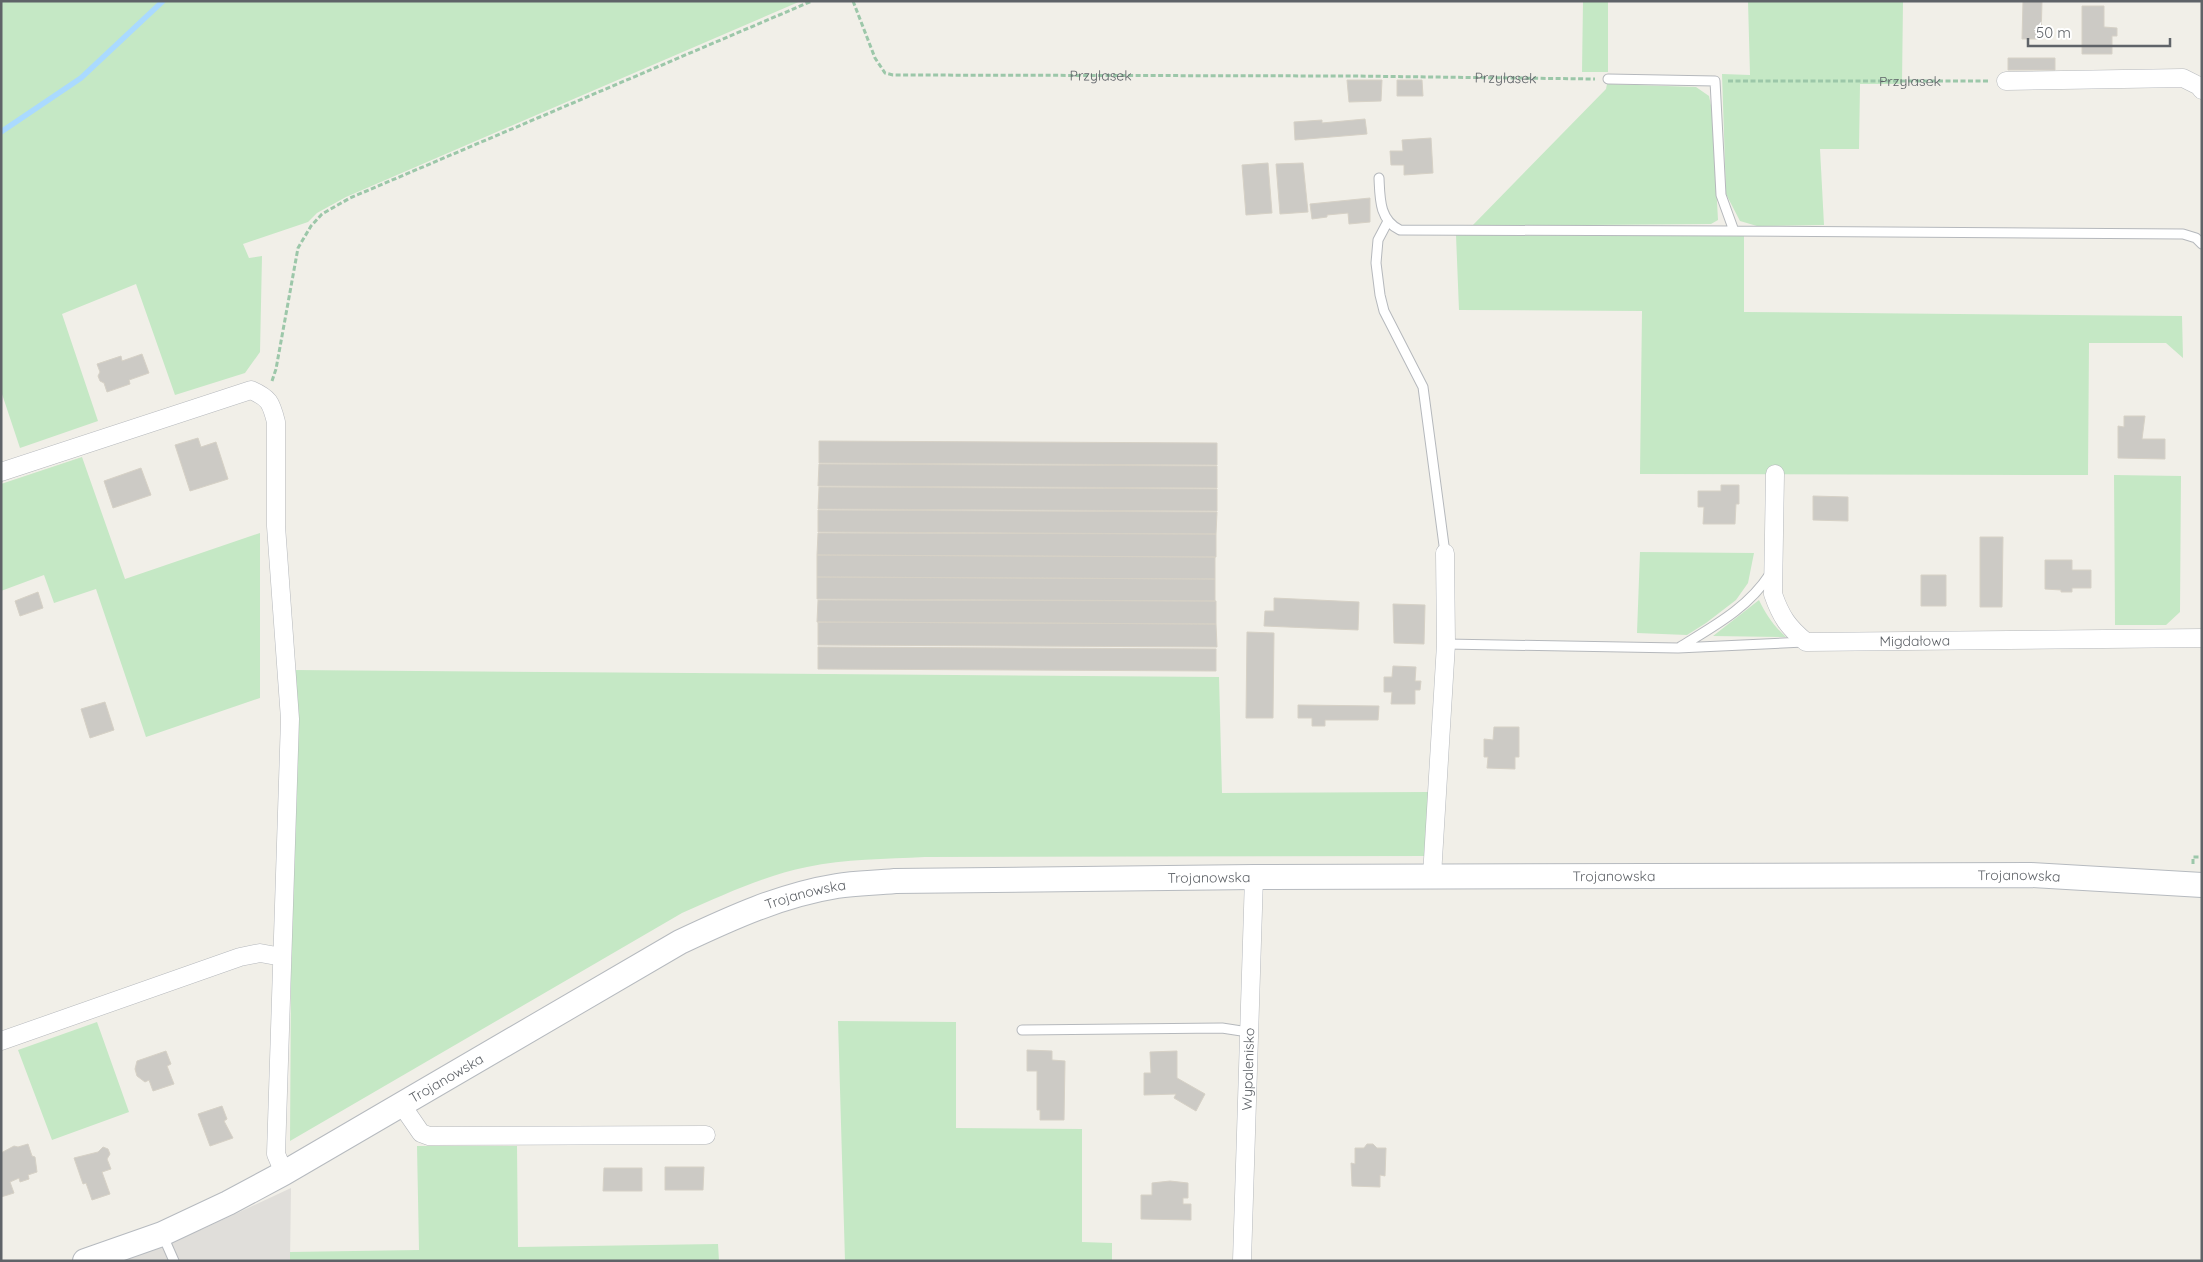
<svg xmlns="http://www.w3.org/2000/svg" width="2203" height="1262" viewBox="0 0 2203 1262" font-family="Quicksand,sans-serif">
<rect width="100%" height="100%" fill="#f1efe8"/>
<path fill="#e0deda" d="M291,1188L290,1261H116L203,1229Z"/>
<path fill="#c5e8c5" d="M1,1H801L346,197L317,213L308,222L243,244L249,258L262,256L260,352L245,373L175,395L136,284L62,314L98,421L20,448L1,391Z
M1583,1H1608V72H1582Z
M1748,1H1903L1902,84H1860L1859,149H1820L1824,225L1757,226L1740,221L1726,194L1722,74L1750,75Z
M1607,84L1696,87L1709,96L1712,110L1718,220L1711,224L1472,226L1606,89Z
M1456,235L1744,236V312L2182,316L2183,358L2166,343H2089L2088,475L1640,474L1642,311L1459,310Z
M82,457L125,579L260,533V698L146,737L96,589L54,603L44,575L1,591V484Z
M2114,475L2181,476L2180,612L2166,625H2115Z
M1640,552L1754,553L1748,583L1736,600L1706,623L1687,635L1637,633Z
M1759,600C1766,615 1774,626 1786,637L1713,636Z
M293,670L1219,677L1222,793L1430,792L1428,856L925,857C886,859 845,859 807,867C763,876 723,895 682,913L290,1141Z
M838,1021L956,1022V1128L1082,1129V1242L1112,1243V1261H845Z
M97,1022L129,1112L52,1140L18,1050Z
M417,1146H517L518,1247L718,1244L719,1261H290V1252L419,1250Z"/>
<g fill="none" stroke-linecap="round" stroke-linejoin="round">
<path stroke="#aadaff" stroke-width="5.5" d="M1,132L81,78L163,1"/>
</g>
<path fill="#cccac5" stroke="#d6d1c6" d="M2023,1H2042L2041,39H2022Z
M2082,6H2104V27L2117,28V36H2112V54H2082Z
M2008,58H2055V70H2008Z
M1347,80H1382L1381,101L1349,102Z
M1397,80H1422L1423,96H1397Z
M1365,119L1367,134L1295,140L1294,122L1322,120V123Z
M1431,138L1433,173L1404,175V165H1391L1390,151H1403L1402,140Z
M1268,163L1272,213L1246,215L1242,165Z
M1303,163L1308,212L1280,214L1276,164Z
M1370,198V222L1349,224L1348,213L1327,215V217L1312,219L1310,204Z
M142,354L149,373L129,380L130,384L107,392L104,383L100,381L98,376L100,372L97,364L121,356L122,361Z
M2124,416H2145L2142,439H2165V459L2118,458V426L2124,427Z
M198,438L201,447L216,442L228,479L190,491L175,445Z
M819,441L1217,443V465L819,463Z
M819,464L1217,466V488L818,486Z
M141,468L151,495L113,508L104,481Z
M1721,485H1739V504H1736L1735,524H1703L1704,507H1698V491H1721Z
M819,487L1217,489V511L818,509Z
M1813,496L1848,497V521L1813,520Z
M818,510L1217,512L1216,534L818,532Z
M818,533L1216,534V557L817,555Z
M1980,537H2003L2002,607H1980Z
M817,555L1215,557V579L817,577Z
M2045,560H2072V570H2091V588H2072V592H2061V590L2045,589Z
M1921,575H1946V606H1921Z
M817,577L1215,579V601L817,599Z
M38,592L43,608L20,616L15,601Z
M1274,598L1359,602L1358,630L1264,626L1265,611H1274Z
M818,600L1216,601V624L817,622Z
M1393,604L1425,605L1424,644L1394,643Z
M818,622L1216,624L1217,647L818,645Z
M1247,632L1274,633L1273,718H1246Z
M818,647L1216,649V671L818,669Z
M1393,666L1416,667L1415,681H1421L1420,690H1415V704H1391L1392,692H1384V677H1392Z
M105,702L114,730L90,738L81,709Z
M1298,705L1379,706L1378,720H1325V726H1312V718H1298Z
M1494,727H1519V757H1515V769L1487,768L1488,757H1484V739L1493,740Z
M1027,1050L1052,1051V1060L1065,1061L1064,1120H1040V1110H1037V1071H1027Z
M166,1051L171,1064L167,1066L174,1084L153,1091L149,1080L145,1082L137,1076L135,1069L137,1061Z
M1177,1051V1078L1205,1094L1196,1111L1174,1098L1176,1094L1144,1095V1073H1151L1150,1052Z
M222,1106L227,1119L224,1121L233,1138L210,1146L198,1114Z
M28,1144L32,1156L35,1157L37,1172L28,1175L29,1179L20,1182L19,1178L10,1182L14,1193L1,1197V1153L14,1146L18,1147Z
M1367,1144H1373L1377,1148H1386L1385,1176L1380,1175V1187L1352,1186L1351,1163L1355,1164V1148H1364Z
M103,1147L108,1149L110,1154L107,1159L111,1169L102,1172L110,1194L92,1200L86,1183L83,1184L74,1158L98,1152Z
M665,1167H704L703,1190H665Z
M604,1168H642V1191H603Z
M1170,1181L1188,1183V1198H1183V1204H1191V1220L1141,1219V1195H1152V1183Z"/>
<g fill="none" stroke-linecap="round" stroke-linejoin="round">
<g stroke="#b5b8bc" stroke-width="11">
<path id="lane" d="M1608,79L1715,81L1721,195L1734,231L2183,234L2196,238L2202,244
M1379,178C1380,198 1379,220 1400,230L1734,231
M1387,223L1378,240L1376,263L1380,295L1384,311L1423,387L1445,553
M1446,644L1678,648L1804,642
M1680,647C1714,626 1748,608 1770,574
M1022,1030L1222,1028L1248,1032
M163,1236L174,1261"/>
</g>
<g stroke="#b5b8bc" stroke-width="19">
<g id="street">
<path d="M2006,81L2183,78L2199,86L2202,90"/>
<path d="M1,472L251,390C269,398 271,402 276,422V526L290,719L276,1154L284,1173"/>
<path id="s3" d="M1775,474L1773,594C1781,617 1788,627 1806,642L2202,638"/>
<path d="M1432,876L1446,644L1445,553"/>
<path d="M1,1041L240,957L260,953L282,957"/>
<path d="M401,1104L421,1133L429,1136L706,1135"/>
<path id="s4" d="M1242,1261L1254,877"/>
</g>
</g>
<g stroke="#b6babf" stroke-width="26">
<g id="secondary">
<path id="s5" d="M85,1261L162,1234L228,1203L284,1173L680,942C731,918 781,895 837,886C856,883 876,883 895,881L1254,877L2031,875L2202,885"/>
</g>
</g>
<g stroke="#9cc7a9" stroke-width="3" stroke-dasharray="5 2.5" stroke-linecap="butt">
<path id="s1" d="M853,1L875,58L885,73L893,75L1351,76L1595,79"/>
<path id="s2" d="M1728,81H1989"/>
<path d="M272,381L276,369L298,248L311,226L322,214L350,198L812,1"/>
<path d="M2193,864V857H2202"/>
</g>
<use href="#lane" stroke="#fff" stroke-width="9"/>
<use href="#street" stroke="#fff" stroke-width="18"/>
<use href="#secondary" stroke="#fff" stroke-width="24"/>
</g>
<g text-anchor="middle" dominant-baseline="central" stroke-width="5" stroke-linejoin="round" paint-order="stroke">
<g font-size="14" fill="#5f6368" stroke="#fff">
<text stroke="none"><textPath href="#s1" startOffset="295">Przylasek</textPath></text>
<text stroke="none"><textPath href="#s1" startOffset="700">Przylasek</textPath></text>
<text stroke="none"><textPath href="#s2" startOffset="182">Przylasek</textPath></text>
<text stroke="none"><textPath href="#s3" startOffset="288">Migdałowa</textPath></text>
<text stroke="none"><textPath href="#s5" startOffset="1621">Trojanowska</textPath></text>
<text stroke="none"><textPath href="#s5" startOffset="2026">Trojanowska</textPath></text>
<text stroke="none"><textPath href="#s5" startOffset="1216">Trojanowska</textPath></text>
<text stroke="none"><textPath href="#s5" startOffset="811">Trojanowska</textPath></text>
<text stroke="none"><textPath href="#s4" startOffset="192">Wypalenisko</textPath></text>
<text stroke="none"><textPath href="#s5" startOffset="406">Trojanowska</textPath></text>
</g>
</g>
<rect width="2203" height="1262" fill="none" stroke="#5f6368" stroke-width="5"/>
<path d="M2028 38v8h142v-8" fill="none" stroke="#5f6368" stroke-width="2.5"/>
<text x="2036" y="38" font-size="15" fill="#5f6368" stroke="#ffffff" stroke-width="4" paint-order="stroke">50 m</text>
</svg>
